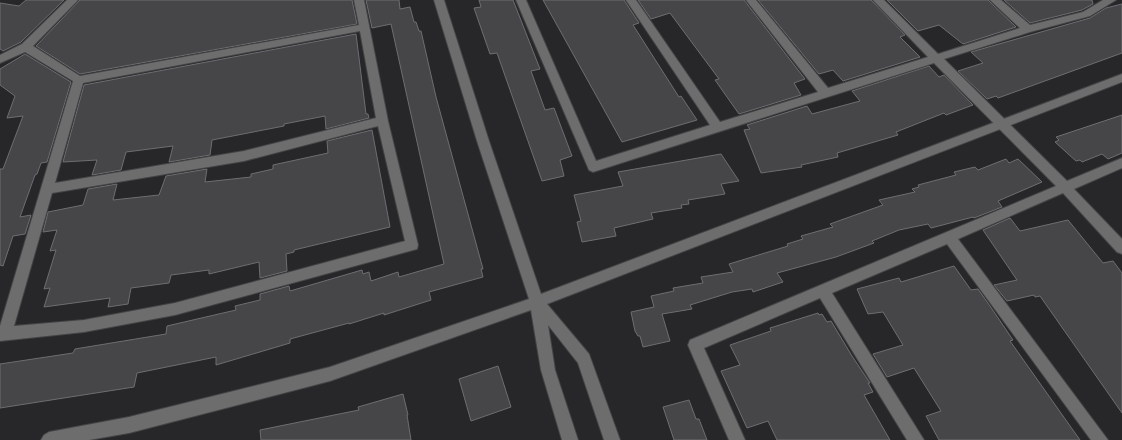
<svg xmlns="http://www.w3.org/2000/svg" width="1122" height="440" viewBox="0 0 1122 440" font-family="Karla,sans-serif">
<rect width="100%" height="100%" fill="#27272a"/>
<path fill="#464649" stroke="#6e6e72" d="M26,0H64L21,42L3,51L0,49V3L19,6Z
M80,0H352L357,24L80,74L36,46Z
M366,0H399L400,9L410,7L414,22H416L419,31H421L436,97L483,269H481L483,277L429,292L431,300L384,315V313L349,324V323L290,339V343L216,365V357L137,373L134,387L0,408V364L73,353L75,349L166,334L167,326L236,310L235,306L260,300V294L289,286L290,291L362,270L363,274L369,272L371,281L398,272L399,277L444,264L391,24L372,28Z
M479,0H513L540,69L531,71L545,110L554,108L572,156L560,160L564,176L542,181L497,53L490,54L474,8L481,7Z
M543,0H624L639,23L633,25L679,97L681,96L697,120L622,142Z
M638,0H744L805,79L794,83L801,95L739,114L715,80L719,79L670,13L651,19Z
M758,0H871L905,35L900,37L920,57L843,81L833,70L819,74Z
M887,0H988L1016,27L963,44L939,25L918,31Z
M1004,0H1092L1093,4L1082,10L1030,23Z
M1122,4V53L998,98L996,96L987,99L958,71L983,63L971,52L1090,18L1106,8Z
M356,34L366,114H368L369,118L326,129L325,116L284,124V126L212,140L210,155L169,162L173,146L126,152L121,170L92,175L97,160L63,162L84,85Z
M25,54L71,82L47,162L41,163L37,174L35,175L20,217L31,215L25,234L13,236L3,266L0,265V169H3L23,116L7,118L15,96L0,85V69Z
M929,66L939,77L944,75L973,105L946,115L944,113L896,132L898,135L837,153L838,157L801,165L802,167L761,173L744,130L750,129L747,125L807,106L812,114L860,101L852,91Z
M1122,115V153L1108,159L1102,154L1082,162L1080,160L1076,161L1055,142L1059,140L1056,137Z
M372,130L390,227L294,250V252L286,254L287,271L260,278L259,262L209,274V270L171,275L169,283L131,288L128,304L108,307L110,298L44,307L50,288L44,289L56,250L50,251L57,230L43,232L48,212L83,205L88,189L117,184L113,200L159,195L166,176L207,169L205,182L251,177V174L273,169V165L328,153L327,141Z
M721,154L739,181L721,184L725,194L688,200L689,204L681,205L682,208L651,213L653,219L614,228L616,236L582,242L577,222L581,221L574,195L623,186L618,172Z
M1006,159L1009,163L1018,159L1042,182L998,201L1002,207L974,218L973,217L931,228L928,224L899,230L872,241L874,243L836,257L777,273L783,282L753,292L752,289L732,292L690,305L692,309L662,314L670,341L643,347L640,336H638L635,331L631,312L654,307L651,296L674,291L673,288L703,283L701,277L733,272L729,264L788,246L787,244L803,239L801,236L833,227L830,224L883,205L879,200L915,192L912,189L919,187L918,185L956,175L954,172L975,167L978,170Z
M1010,218L1020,231L1068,220L1103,263L1113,261L1122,273V413L1040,296L1035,297L1034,295L1007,301L994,285L1017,280L983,230Z
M954,266L971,290L978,289L990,306L1013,340L1010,341L1080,440H939L926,416L941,411L914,368L887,377L873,354L903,345L883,312L868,314L857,289L899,278L901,282Z
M818,313L819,315L822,314L827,322L831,321L852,356L870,383H868L873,392L864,395L890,440H777L768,421L747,428L721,371L740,365L730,345L771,331L770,328Z
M498,366L511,407L471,421L459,379Z
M403,394L408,415H407L411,440H261L260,430L359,410L358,407Z
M689,400L696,419H699L707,440H674L663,407Z"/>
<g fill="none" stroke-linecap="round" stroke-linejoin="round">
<g stroke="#444446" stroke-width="2">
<path id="minor" d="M67,0H78L33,46L80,76L359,25L354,0H364L388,121L418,245L417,249L175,315L84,332L0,341V326L73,81L25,52L0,63V55L22,44ZM360,31L376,118L244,151L55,183L83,83ZM378,126L405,241L175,303L84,320L14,326L52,193L244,161Z
M516,0H526L596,161L710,125L626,0H636L720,122L818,92L746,0H756L828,88L928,57L873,0H884L938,54L1020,28L990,0H1001L1030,25L1083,12L1103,0H1116L1090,16L1030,32L944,59L1067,181L1122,158V168L1074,189L1122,239V254L1117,252L1063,193L958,239L1108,440H1091L947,244L832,293L924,440H907L820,298L704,348L745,440H729L688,345L690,340L1056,186L934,63L593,172L589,170Z"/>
</g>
<g stroke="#444446" stroke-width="2">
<path id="tertiary" d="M434,0H444L489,141L541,294L1122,74V82L547,304L589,354L620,440H604L578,363L548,325L555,370L578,440H562L541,370L531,310L330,381L129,433L89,440H41L44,435L49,432L129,417L330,367L529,299L477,141Z"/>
</g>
<use href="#minor" fill="#6d6d6e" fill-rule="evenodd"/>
<use href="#tertiary" fill="#6d6d6e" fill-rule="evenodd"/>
</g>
</svg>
